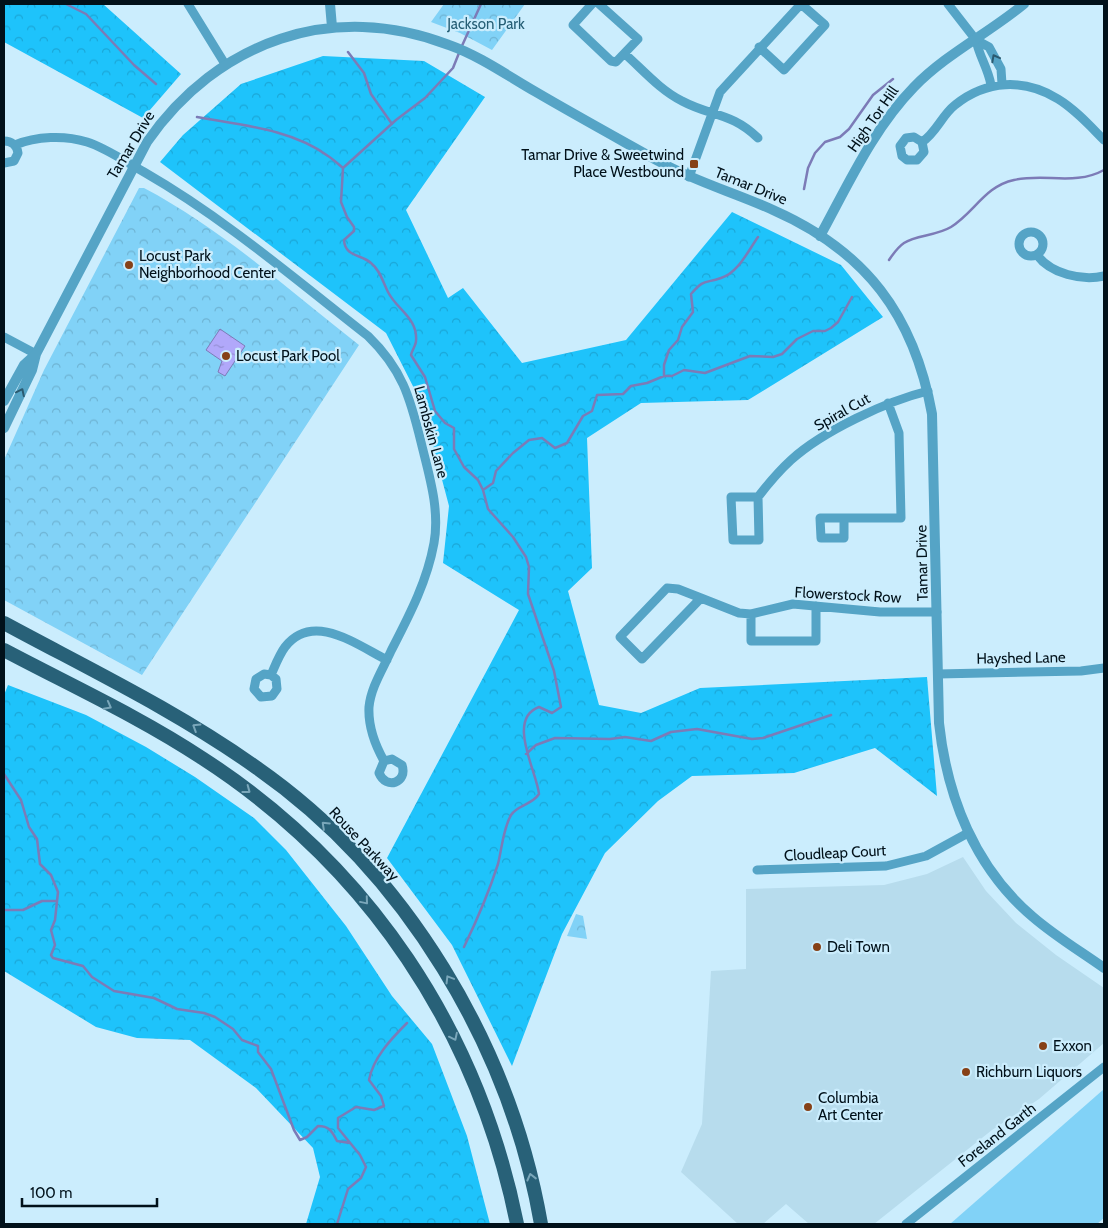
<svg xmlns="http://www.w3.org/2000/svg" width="1108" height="1228" viewBox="0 0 1108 1228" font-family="Cabin,sans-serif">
<defs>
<pattern id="forest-crowns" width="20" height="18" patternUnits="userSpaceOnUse" patternTransform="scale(1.25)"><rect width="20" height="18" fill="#1ec3fb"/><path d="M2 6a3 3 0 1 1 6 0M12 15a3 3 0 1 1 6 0" fill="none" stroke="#1aa6d7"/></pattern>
<pattern id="park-crowns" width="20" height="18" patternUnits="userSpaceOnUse" patternTransform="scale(1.25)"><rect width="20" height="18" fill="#81d2f7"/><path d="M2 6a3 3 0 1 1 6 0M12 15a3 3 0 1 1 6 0" fill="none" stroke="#6eb3d3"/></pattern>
<pattern id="water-ripples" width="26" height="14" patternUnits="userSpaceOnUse" patternTransform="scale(1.25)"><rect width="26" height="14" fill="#b1a8fa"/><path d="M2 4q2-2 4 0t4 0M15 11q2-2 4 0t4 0" fill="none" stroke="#9690d6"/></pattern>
</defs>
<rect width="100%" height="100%" fill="#cbedfd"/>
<path fill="#b7dced" d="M963,857L986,891L1016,923L1056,955L1104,988V1043L1039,1099L992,1130L874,1224H809L786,1204L763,1224H738L681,1172L702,1124L711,971L746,969V889L884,885L927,874Z"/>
<path fill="#81d2f7" d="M1104,1089V1218L1097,1224H950Z"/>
<path fill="url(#forest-crowns)" d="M4,4H103L181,74L143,118L4,42Z
M323,56L424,61L485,97L406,210L448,298L463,288L522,363L626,340L732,212L841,265L883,317L748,400L641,403L587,438L592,568L568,591L599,705L641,713L700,688L927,677L937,796L875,748L794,773L692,776L658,801L605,853L562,934L512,1066L452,945L387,858L519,610L443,563L449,506L422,404L386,333L160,162L183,135L241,84Z
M8,685L86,715L146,747L195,777L254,818L286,850L346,926L392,996L432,1044L467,1136L490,1224H306L320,1177L313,1148L256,1088L190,1040L137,1038L96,1027L4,971V695Z"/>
<path fill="url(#park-crowns)" d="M444,4H525L492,50L460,33L431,22Z
M139,188H144C222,229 290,291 359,345L142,675L4,600V460L44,370Z
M576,914L583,916L587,939L567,936Z"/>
<path fill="url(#water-ripples)" stroke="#7c7bb7" d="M220,329L245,346L225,376L218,372L222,361L206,350Z"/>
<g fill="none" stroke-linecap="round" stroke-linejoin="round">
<path stroke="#7c7bb7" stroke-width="2.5" d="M66,4L86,14L134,65L156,84
M461,48L481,4
M348,52L364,73L371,94L392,124
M459,53L453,68L425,98L396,120L343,168L341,202L347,217L354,227V231L344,240C345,257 361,254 371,263C380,270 383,282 388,292C397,310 418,318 416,341C416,345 412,350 411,355L425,377L435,411L445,423L454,428V449L464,467L478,480L483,490L488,509L513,537L526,557L529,567L528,594L554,671L561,707L552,713L539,707C506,719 537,772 539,794C532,805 517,805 511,815C503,829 502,848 498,864C489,892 477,920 464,947
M197,117C240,125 292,129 328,156C333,159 338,164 343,168
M804,189L808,168L815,153L825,142L840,137L849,129L873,95L893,79
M889,260C893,254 898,247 904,243C916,235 936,236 951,227C974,213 985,186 1014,180C1045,173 1075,186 1104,170
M664,376V365L669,350L678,340L682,327L693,312L691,294C705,278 704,284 721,278C738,273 748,251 758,237
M483,490L493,483L496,471L513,453L529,440L542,438L555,448L567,443L583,416L592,411L597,395L623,394L631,386L647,383L664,376H672L684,370L705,373L750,356L773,357L782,354L797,339L813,331H825L831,328L838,322L852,297
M526,754L536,745L555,738L610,739L625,737L651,741L671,732L697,729L752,739L763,738L831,715
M4,774L21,800L29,827L37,839L40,864L51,875L58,892L55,920L51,930L55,945L51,955L53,958L83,966L92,977L114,991L154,998L177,1009L204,1013L215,1017L233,1029L242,1040L258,1046V1052L271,1069L294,1130L300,1140L307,1137L318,1126C329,1126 332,1131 337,1141L350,1143
M4,910H23L42,901H56
M337,1224L348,1189L361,1178L366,1167L360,1155L338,1128V1118L356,1107L374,1110L384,1106L381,1096L369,1080C373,1058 391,1039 407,1023"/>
<path stroke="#55a4c6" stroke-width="9" d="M188,4L225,64
M592,4L573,25L611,61L616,62L638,39L599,4
M948,4L976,40L989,47L1001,69L1002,84
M976,40C979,56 988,68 991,85
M759,47L784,70L825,25L801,4
M625,54C643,70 660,90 682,101C712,117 731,112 758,138
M4,141C11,141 17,145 18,153L14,161L4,163
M922,142L914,137L906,138L900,146L902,156L907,160H917L924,152L922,142C936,133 942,115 955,105C986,80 1024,78 1058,99C1076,110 1090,126 1104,140
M15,145C36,136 65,135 87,142C106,148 126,162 144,172C224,218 295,279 368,336C402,369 410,397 421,442C429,475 440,509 434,543C427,582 409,616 391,651C383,669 371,687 369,707C368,727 375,745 384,761L379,773C386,790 408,783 402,765L392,759L384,761
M689,177L720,92L801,4
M1019 244a12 12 0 1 1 24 0a12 12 0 1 1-24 0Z
M1037,255C1051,274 1082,281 1104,276
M4,337L36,354
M758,497H731L733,540H759L758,497C768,484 779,471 791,460C823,431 887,401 928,391
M844,518V538H821L820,518H901L899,433L888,403
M701,598L678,589L667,588L620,637L642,659L701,598L739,613L751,614L793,604L880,612H937
M751,614V641H816V606
M938,674L1081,671L1104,668
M271,675L276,679L277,689L272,696L261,697L254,689L256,679L264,674L271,675C275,666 279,655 285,647C313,611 357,645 387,660
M757,870L886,866L926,856L968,833
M906,1224L1104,1067"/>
<path stroke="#55a4c6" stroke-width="10" d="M330,4L332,27
M820,236C848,185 873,129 914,87C946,54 989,33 1024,4
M4,401L24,365L35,355
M4,428L32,370L36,354L147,142C217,41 333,0 449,45C480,56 508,76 536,92C577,116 619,139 660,162C696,182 736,193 773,210C866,251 914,315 932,414L939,723C947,797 975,868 1033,917C1055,936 1080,951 1104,968"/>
<path stroke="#286178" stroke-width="14" d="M4,623C89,669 177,711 257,768C406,872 510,1046 541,1224
M4,650C70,685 140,717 202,758C369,866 478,1030 517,1224"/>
</g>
<defs><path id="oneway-chevron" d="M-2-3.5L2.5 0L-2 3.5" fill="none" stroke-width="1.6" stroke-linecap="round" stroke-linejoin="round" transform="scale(1.25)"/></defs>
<g stroke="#2b5a70">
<use href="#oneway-chevron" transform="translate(995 58) rotate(-118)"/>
<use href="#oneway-chevron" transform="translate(21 392) rotate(-64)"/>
</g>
<g stroke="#7aa7ba">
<use href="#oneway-chevron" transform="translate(108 706) rotate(28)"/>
<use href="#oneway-chevron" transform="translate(196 727) rotate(-148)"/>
<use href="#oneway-chevron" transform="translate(247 790) rotate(37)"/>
<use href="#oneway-chevron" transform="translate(325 825) rotate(-137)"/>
<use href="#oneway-chevron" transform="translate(365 901) rotate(50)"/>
<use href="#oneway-chevron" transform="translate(449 979) rotate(-121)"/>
<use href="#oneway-chevron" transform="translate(454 1037) rotate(64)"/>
<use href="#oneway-chevron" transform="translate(531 1177) rotate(-104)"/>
</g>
<g fill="#864117" stroke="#cbedfd" stroke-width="2">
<rect x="689" y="159" width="10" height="10" rx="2.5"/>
<circle cx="129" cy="265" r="5"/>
<circle cx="226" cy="356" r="5"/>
<circle cx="817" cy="947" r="5"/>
<circle cx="1043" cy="1046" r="5"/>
<circle cx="966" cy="1072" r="5"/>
<circle cx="808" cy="1107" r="5"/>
</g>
<g text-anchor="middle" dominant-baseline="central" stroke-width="4.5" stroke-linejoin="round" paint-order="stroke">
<g font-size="15" fill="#255e75" stroke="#cbedfd">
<text x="486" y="24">Jackson Park</text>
</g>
<g font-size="15" fill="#01111a" stroke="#cbedfd">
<text transform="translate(873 119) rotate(-55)">High Tor Hill</text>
<text transform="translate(131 145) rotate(-59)">Tamar Drive</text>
<text transform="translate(751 186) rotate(22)">Tamar Drive</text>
<text transform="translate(842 412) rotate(-29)">Spiral Cut</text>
<text transform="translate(431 432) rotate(75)">Lambskin Lane</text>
<text transform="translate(922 563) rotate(-91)">Tamar Drive</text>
<text transform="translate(848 595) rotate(3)">Flowerstock Row</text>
<text transform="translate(1021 658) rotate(-1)">Hayshed Lane</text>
<text transform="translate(364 844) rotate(47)">Rouse Parkway</text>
<text transform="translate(835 853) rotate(-3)">Cloudleap Court</text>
<text transform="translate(997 1135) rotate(-38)">Foreland Garth</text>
</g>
<g font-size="15" fill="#01111a" stroke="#cbedfd" text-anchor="start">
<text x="684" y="155" text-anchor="end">Tamar Drive &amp; Sweetwind<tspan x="684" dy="17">Place Westbound</tspan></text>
<text x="139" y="256">Locust Park<tspan x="139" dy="17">Neighborhood Center</tspan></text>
<text x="236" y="356">Locust Park Pool</text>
<text x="827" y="947">Deli Town</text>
<text x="1053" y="1046">Exxon</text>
<text x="976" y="1072">Richburn Liquors</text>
<text x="818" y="1098">Columbia<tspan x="818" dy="17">Art Center</tspan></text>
</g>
</g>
<rect width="1108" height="1228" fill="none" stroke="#01111a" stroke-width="10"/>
<path d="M22 1198v8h135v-8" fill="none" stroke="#01111a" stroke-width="2.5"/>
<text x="30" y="1198" font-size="15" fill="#01111a" stroke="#cbedfd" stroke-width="4" paint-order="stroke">100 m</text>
</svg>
